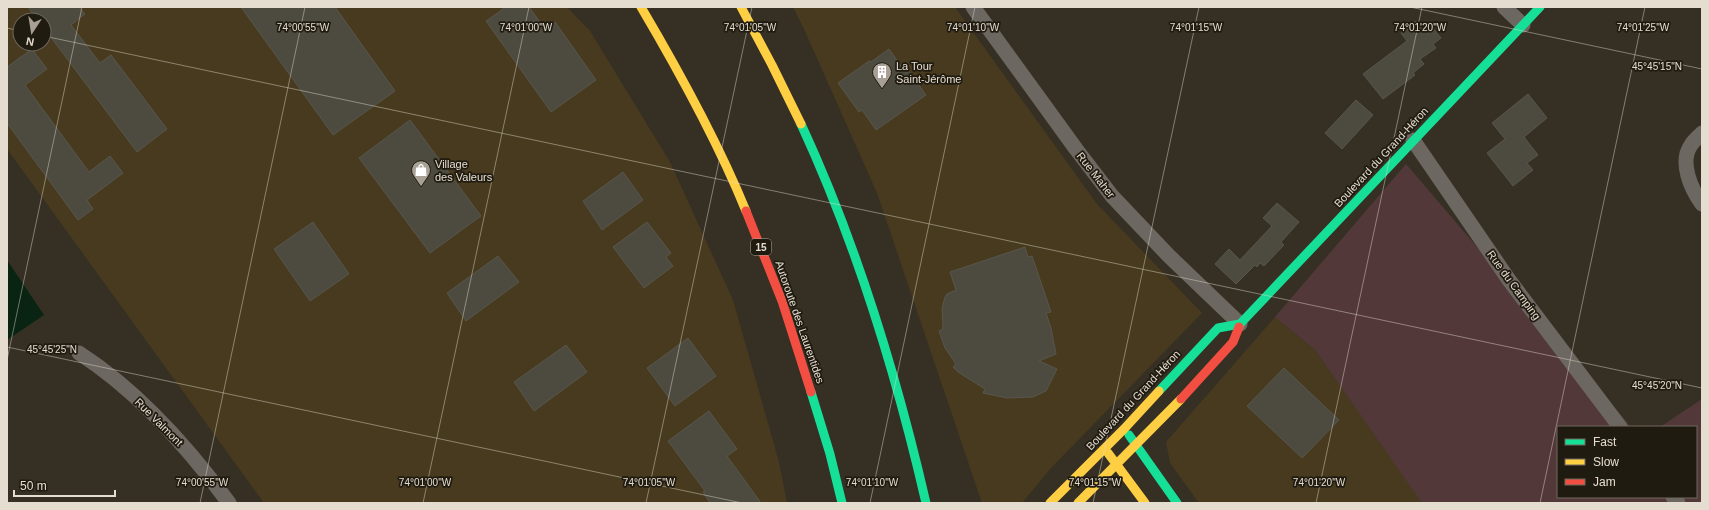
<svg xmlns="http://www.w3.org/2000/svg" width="1709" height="510" viewBox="0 0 1709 510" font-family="Arial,sans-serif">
<rect width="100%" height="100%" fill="#363024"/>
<path fill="#473a1e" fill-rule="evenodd" d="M7,7H567L590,31L670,162L733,300L779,462L787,503H264L7,149ZM20,20H44V44H20Z
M793,7H955L1097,204L1202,313L1051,468L1022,503H982L877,193L804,29Z
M1275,317L1315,350L1423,503H1199L1170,463L1166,442Z"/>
<path fill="#53383a" d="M1406,164L1631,427H1558V497H1696V427H1660L1702,399V503H1422L1315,350L1275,317Z"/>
<path fill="#092412" d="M7,260L44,315L7,340Z"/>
<path fill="#4d4b40" stroke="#58564c" d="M28,7H79L85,14L71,25L100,63L111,55L167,129L137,152L44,28V20H38Z
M241,7H335L395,91L333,135Z
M506,7H529L545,29L555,22L596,80L551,112L486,21Z
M1416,21L1424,32L1431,26L1441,38L1433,44L1436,48L1420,59L1424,64L1413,73L1415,75L1383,99L1363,74L1407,41L1401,33Z
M32,49L47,69L25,85L89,172L110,156L123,173L87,200L93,209L78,220L7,123V67Z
M889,49L906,73L909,71L926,95L876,130L862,110L859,112L838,83L869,61L871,62Z
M1528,94L1547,118L1524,137L1538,155L1527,163L1533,170L1513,186L1487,153L1505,139L1492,123Z
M1356,100L1373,115L1342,149L1325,133Z
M410,120L481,216L430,253L359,158Z
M623,172L643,200L602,230L583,201Z
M1277,203L1299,222L1281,242L1284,245L1264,266L1260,263L1257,267L1255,265L1236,284L1215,264L1229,249L1240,260L1272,226L1263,218Z
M313,222L349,274L310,301L274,249Z
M647,222L671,253L666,257L673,266L644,288L613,247Z
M1025,247L1028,257L1032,256L1051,312L1046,313L1051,328L1056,354L1039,361L1057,369L1046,391L1033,397L1007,398L983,393L985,389L958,372L953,367L956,364L945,348L939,331L943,329L942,308L945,297L947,294L956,290L950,272Z
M498,256L519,282L466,321L447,293Z
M688,338L716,376L675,406L647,368Z
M566,345L587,372L534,411L514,382Z
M1284,368L1339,420L1302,458L1247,406Z
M709,411L737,449L727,456L761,503H710L703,492L705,491L668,441Z"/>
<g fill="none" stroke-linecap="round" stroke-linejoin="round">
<path stroke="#6d6762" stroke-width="15" d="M973,7L1076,149L1112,196L1168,255L1240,324
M1504,7L1523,25
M1702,133C1698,137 1694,140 1691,145C1679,162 1691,189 1702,204
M1413,140L1509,280L1620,427
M79,353C138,391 187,446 229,503
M1673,497L1678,503"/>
<path stroke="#16e098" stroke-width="9" d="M801,124C857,245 896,373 926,503
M1239,327L1240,324L1540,7
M1159,391L1218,328L1240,324
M811,392L830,454L842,503
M1129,435L1177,503"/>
<path stroke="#ffcf43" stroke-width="9" d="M641,7C680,73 717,140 746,211
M741,7L772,65L801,124
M1108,453L1145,503
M1050,503L1124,429L1159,391
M1078,503L1181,399"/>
<path stroke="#f24e42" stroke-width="9" d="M746,211L782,301L811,392
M1181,399L1233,342L1239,327"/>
</g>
<path fill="none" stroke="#e5ddd0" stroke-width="1" stroke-opacity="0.45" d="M1410,7L1702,69M7,28L20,31M44,36L1702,388M7,347L742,503M7,360L82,7M200,503L305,7M423,503L529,7M646,503L752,7M870,503L975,7M1093,503L1199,7M1316,503L1422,7M1540,503L1645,7"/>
<defs>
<g id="building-pin" transform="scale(1)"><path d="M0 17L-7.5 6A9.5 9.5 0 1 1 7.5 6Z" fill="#a8a094" stroke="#201b11"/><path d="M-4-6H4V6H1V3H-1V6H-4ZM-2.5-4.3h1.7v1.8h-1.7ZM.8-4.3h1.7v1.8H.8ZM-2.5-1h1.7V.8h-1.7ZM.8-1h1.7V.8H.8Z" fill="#fff"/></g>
<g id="shop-pin" transform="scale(1)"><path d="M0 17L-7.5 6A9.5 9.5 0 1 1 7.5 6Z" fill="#a8a094" stroke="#201b11"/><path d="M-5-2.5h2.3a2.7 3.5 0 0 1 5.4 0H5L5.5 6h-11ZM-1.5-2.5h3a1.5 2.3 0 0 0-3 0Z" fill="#fff"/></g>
</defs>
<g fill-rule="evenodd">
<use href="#building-pin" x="882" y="72"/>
<use href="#shop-pin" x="421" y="170"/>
</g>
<g text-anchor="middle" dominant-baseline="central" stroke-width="3.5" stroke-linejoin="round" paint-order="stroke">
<rect fill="#201b11" stroke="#aaa397" stroke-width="1" x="751" y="239" width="20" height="16" rx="3"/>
<g font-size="10" font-weight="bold" fill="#e5ddd0">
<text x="761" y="247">15</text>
</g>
<g font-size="11" fill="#e5ddd0" stroke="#201b11" text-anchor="start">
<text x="896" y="66">La Tour<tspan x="896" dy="13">Saint-Jérôme</tspan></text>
<text x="435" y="164">Village<tspan x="435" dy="13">des Valeurs</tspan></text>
</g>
<g font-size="11" fill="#e5ddd0" stroke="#201b11">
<text transform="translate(1381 157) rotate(-47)">Boulevard du Grand-Héron</text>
<text transform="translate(1096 175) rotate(52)">Rue Maher</text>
<text transform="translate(1514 285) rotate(54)">Rue du Camping</text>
<text transform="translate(800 322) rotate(71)">Autoroute des Laurentides</text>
<text transform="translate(1133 400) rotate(-47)">Boulevard du Grand-Héron</text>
<text transform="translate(159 422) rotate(45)">Rue Valmont</text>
</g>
</g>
<g font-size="10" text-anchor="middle" fill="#e5ddd0" stroke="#201b11" stroke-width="3.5" stroke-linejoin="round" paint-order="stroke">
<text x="303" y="31">74°00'55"W</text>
<text x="526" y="31">74°01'00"W</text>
<text x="750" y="31">74°01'05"W</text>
<text x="973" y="31">74°01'10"W</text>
<text x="1196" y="31">74°01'15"W</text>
<text x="1420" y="31">74°01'20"W</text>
<text x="1643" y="31">74°01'25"W</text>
<text x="1657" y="70">45°45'15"N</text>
<text x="52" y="353">45°45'25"N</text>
<text x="1657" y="389">45°45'20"N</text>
<text x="202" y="486">74°00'55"W</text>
<text x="425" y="486">74°01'00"W</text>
<text x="649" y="486">74°01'05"W</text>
<text x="872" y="486">74°01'10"W</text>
<text x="1095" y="486">74°01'15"W</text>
<text x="1319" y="486">74°01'20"W</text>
</g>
<rect width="1709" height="510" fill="none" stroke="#e5ddd0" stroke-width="16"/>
<rect x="1557" y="426" width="140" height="72" fill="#201b11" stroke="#6f695d"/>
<rect x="1565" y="439" width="20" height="6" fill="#16e098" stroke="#6f695d"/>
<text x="1593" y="446" font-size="12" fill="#e5ddd0">Fast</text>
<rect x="1565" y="459" width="20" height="6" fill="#ffcf43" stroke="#6f695d"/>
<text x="1593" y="466" font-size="12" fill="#e5ddd0">Slow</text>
<rect x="1565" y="479" width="20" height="6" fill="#f24e42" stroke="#6f695d"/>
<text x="1593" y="486" font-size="12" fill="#e5ddd0">Jam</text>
<g transform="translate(32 32) rotate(192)"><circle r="19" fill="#201b11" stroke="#6f695d"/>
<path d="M0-3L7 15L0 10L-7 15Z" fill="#a8a094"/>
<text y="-6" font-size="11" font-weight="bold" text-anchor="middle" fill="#e5ddd0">N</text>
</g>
<path d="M14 490v6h101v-6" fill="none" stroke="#e5ddd0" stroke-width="2"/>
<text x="20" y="490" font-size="12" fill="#e5ddd0" stroke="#201b11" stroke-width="3" paint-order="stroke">50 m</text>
</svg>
